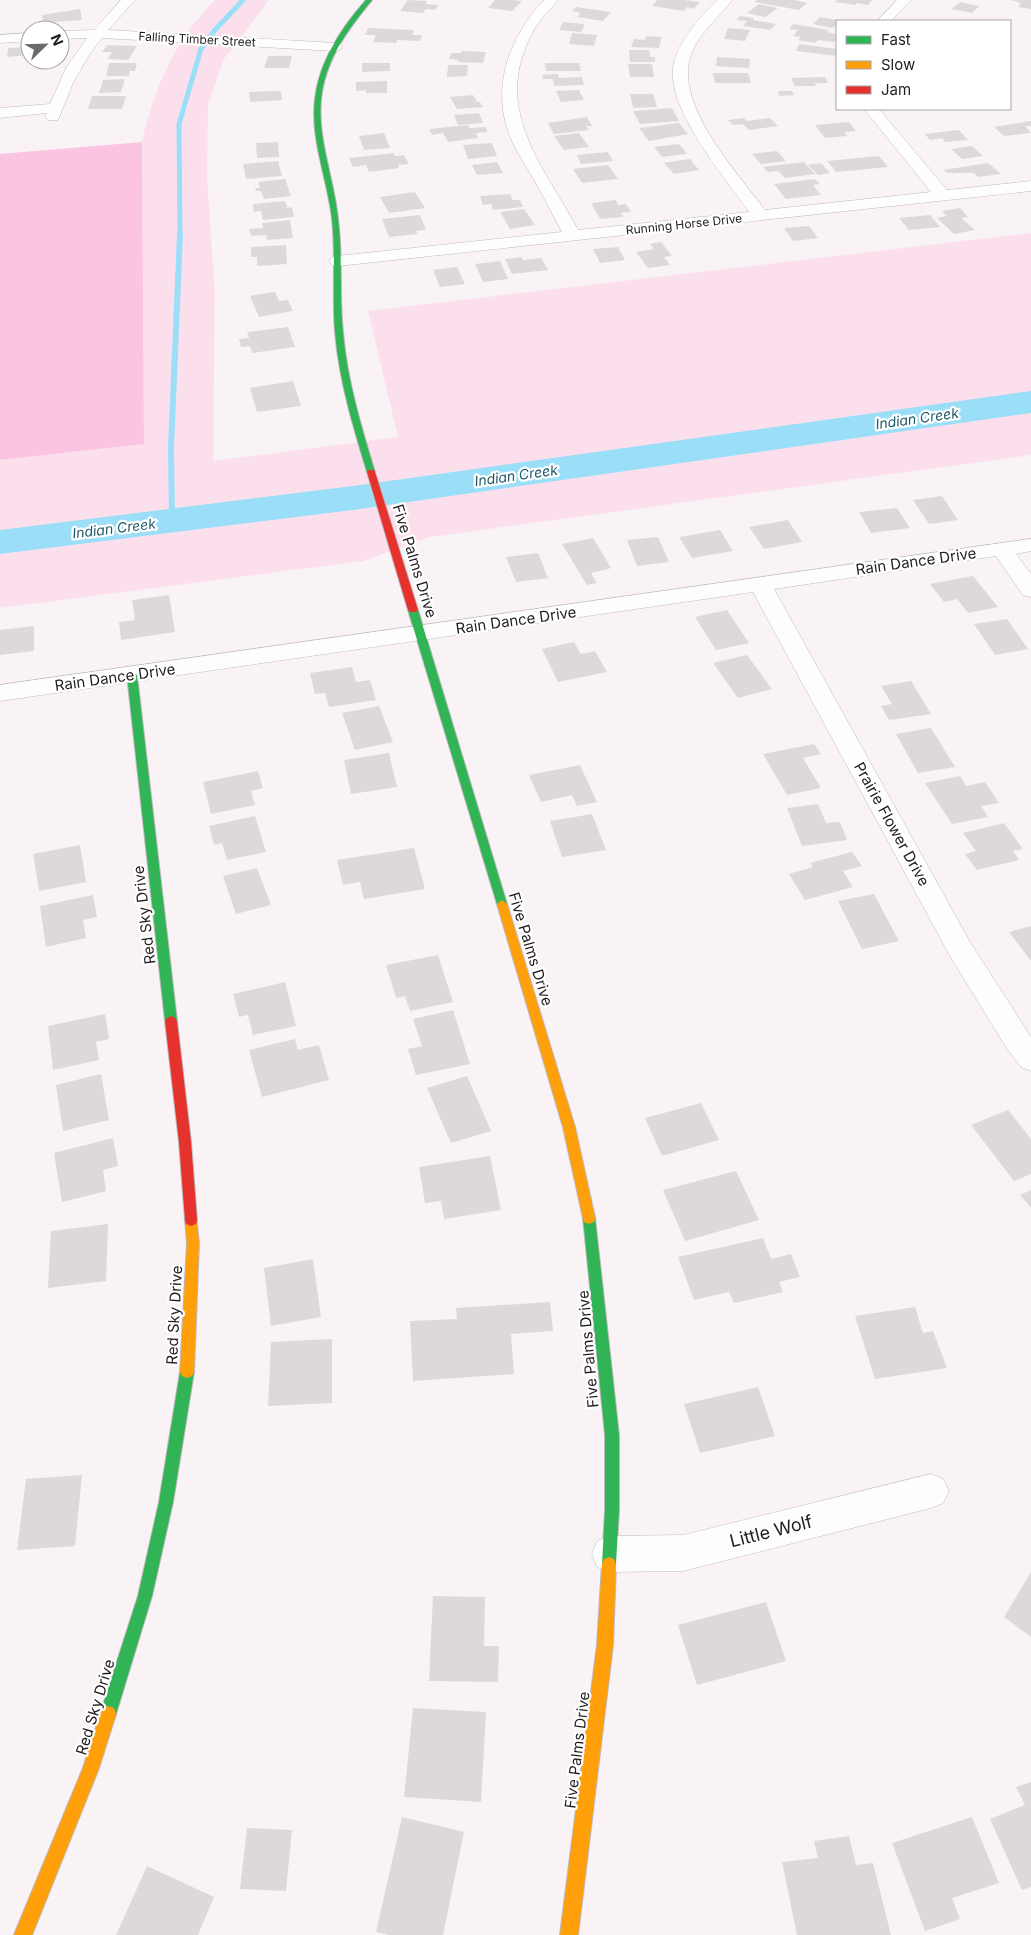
<svg xmlns="http://www.w3.org/2000/svg" width="1031" height="1935" viewBox="0 0 1031 1935" font-family="Inter,sans-serif">
<rect width="100%" height="100%" fill="#f9f3f6"/>
<path fill="#fcdfed" d="M215,0H269L224,59L208,104L207,177L215,293L213,461L398,437L368,311L1031,233V455L430,537L363,561L0,608V460L144,444L142,142C153,90 176,38 215,0Z"/>
<path fill="#fbc4e1" d="M142,142L144,444L0,460V154Z"/>
<g fill="none" stroke-linecap="round" stroke-linejoin="round">
<path stroke="#9adff7" stroke-width="5" d="M180,235L179,124L201,49L214,31L243,0"/>
<path stroke="#9adff7" stroke-width="6" d="M172,521L171,447L180,234"/>
<path fill="#9adff7" fill-rule="evenodd" d="M1031,391V413L353,510L0,554V530L353,486Z"/>
</g>
<path fill="#ddd9db" d="M408,0L427,1L425,4L439,5L435,10L426,9L423,13L400,11Z
M495,0H513L522,1L512,11L488,8Z
M657,0H685L700,2L694,9L687,7L684,11L652,6Z
M757,0H795L807,3L799,10L755,2Z
M837,0H872L868,5L857,3L855,5L835,2Z
M1011,0H1031V9L1018,7L1021,3Z
M960,2L979,6L972,13L952,9Z
M759,4L778,8L765,17L747,13Z
M576,7L611,12L603,21L577,17L581,13L572,11Z
M80,9L82,20L43,23L42,15Z
M740,16L754,18L753,20L776,24L770,30L743,26L747,21L737,20Z
M820,17L837,20V25L832,28L813,24Z
M563,22L585,24L581,32L559,30Z
M793,24L829,30L827,32L837,34V38L834,42L818,40L815,43L798,40L801,37L793,36L798,30L789,29Z
M368,28L414,30L412,35H422L420,41L397,40L396,43L373,42L376,35H365Z
M728,28L750,30L745,41L724,39Z
M572,33L597,35L594,46L569,44Z
M646,36L662,37L659,48L631,47L634,39L645,40Z
M799,44L837,49V56L796,51Z
M107,45L137,46L128,60L108,59L112,52H102Z
M30,47V55L7,57L8,48Z
M629,50H649L650,57H655V62H630Z
M462,51L486,52L483,63L458,62L459,60L449,59L451,53H461Z
M268,56H292L289,68H264Z
M717,57L750,59L749,68L716,66Z
M109,63H137L135,71H130L129,76H106Z
M362,63H390V71L362,72Z
M545,63H579L581,71H546Z
M628,64H652L654,77H630Z
M448,65H468L467,76L447,77Z
M713,73H748L751,83H715Z
M558,74L559,78L582,77L584,85L554,86L553,79H543L542,75Z
M825,77L828,83H815L816,86H795L791,78Z
M125,79L121,92L99,93L103,80Z
M387,81V93H366V90L356,91V82Z
M579,90L584,100L561,102L556,91Z
M281,91L282,100L250,102L249,92Z
M778,91H792L794,95L779,96Z
M630,94H653L657,107L633,108Z
M473,95L477,102H480L483,107L457,109L450,97Z
M92,96H126L122,109H88Z
M672,108L679,121L640,124L633,111Z
M479,113L483,123L458,125L454,115Z
M587,117L592,126H586L589,130L554,134L548,123Z
M744,118L747,121L770,118L778,126L749,130L743,124L733,125L728,120Z
M1031,121V126H1025L1031,133L1004,136L994,127Z
M849,122L856,131L844,132L847,136L825,138L815,125Z
M679,123L688,134L649,141L639,128Z
M468,125L470,128L485,127L488,132L476,133L478,138L448,142L443,133L432,135L429,129Z
M959,130L968,140L945,142L942,138L930,140L925,134Z
M384,133L390,148L364,150L359,136Z
M579,133L589,147L564,150L554,136Z
M278,142L279,157L257,158L256,143Z
M492,143L497,156L468,159L463,145Z
M679,144L687,154L662,157L654,147Z
M972,146L983,156L962,159L951,149Z
M777,151L786,161L761,164L752,154Z
M608,152L613,161L581,164L577,155Z
M394,153L395,156L404,155L409,164L398,165L399,168L369,172L366,165L353,167L349,158Z
M879,156L888,167L836,172L827,161Z
M690,159L699,170L674,174L664,163Z
M278,161L282,176L246,179L243,164Z
M497,162L503,173L477,175L472,165Z
M804,162L815,174L785,178L778,171L768,172L763,167Z
M821,163L830,173L818,175L808,165Z
M988,163L1001,174L978,177L974,173H948L943,170Z
M608,165L618,179L582,183L573,169Z
M285,179L291,196L264,199L261,191H256L255,188H260L258,182Z
M815,179L820,184L813,185L821,195L786,199L774,184Z
M415,192L425,208L389,213L380,197Z
M510,194L513,200H520L523,207L493,210L491,204L483,205L480,196Z
M616,200L618,205L626,204L631,212L621,213L623,217L600,219L591,203Z
M285,201L287,208L292,207L294,217L263,220L261,211L254,212L253,204Z
M960,208L968,217L961,218L975,230L954,234L937,218L947,216L942,211Z
M524,209L535,225L510,229L500,212Z
M420,215L426,230L416,231L418,234L389,237L382,219Z
M930,215L940,227L909,230L899,218Z
M290,220L293,238L267,240L266,235L251,236L249,229L263,228L262,223Z
M809,226L818,238L793,241L784,228Z
M661,242L672,256L664,257L670,265L648,268L636,252L654,249L650,244Z
M286,245L287,264L257,266V257H251V247Z
M618,247L625,260L600,263L593,249Z
M521,257L523,260L541,258L548,270L512,274L505,259Z
M500,261L508,279L483,282L475,264Z
M457,267L465,284L440,287L433,270Z
M275,292L279,301L288,300L293,311L259,317L250,296Z
M288,327L295,347L252,353L250,346L241,347L239,339L249,338L247,332Z
M293,381L301,406L257,412L250,388Z
M942,496L958,520L929,524L913,500Z
M897,508L910,528L871,533L859,512Z
M788,520L802,542L764,549L749,527Z
M720,530L733,551L692,558L679,537Z
M658,537L669,562L637,566L627,540Z
M593,538L611,568L591,573L597,583L587,585L562,544Z
M538,553L548,578L516,582L506,557Z
M973,576L998,607L968,613L957,599L944,602L930,584Z
M169,595L175,632L121,640L119,622L135,620L132,600Z
M727,610L749,643L716,650L695,617Z
M1007,619L1028,649L995,655L974,624Z
M34,626V651L0,655V630Z
M574,642L581,654L595,651L607,672L558,682L542,649Z
M747,655L772,689L738,698L713,663Z
M352,667L356,682L370,680L376,700L329,707L325,693L315,694L310,673Z
M911,681L931,714L889,720L881,706L892,704L881,686Z
M379,706L393,742L355,750L342,713Z
M931,728L955,767L918,773L896,734Z
M814,744L821,754L803,758L821,788L787,795L763,754Z
M389,753L397,787L351,794L344,760Z
M580,765L597,802L577,806L572,795L541,802L529,775Z
M258,771L263,788L251,791L255,805L211,814L203,782Z
M960,776L966,786L985,782L999,803L981,806L988,817L952,824L925,783Z
M818,804L826,823L840,822L847,840L802,846L787,808Z
M592,814L606,850L562,857L550,821Z
M255,816L266,852L227,860L222,843L214,845L209,826Z
M1004,823L1023,849L1013,851L1019,860L977,870L965,854L976,851L963,833Z
M80,845L86,882L39,891L33,854Z
M414,848L425,889L364,899L360,882L343,885L337,860Z
M852,852L862,866L843,871L853,887L805,900L789,874L813,867L810,863Z
M257,868L271,905L236,914L223,876Z
M874,894L899,941L862,949L838,901Z
M93,895L97,917L83,920L86,938L46,947L40,906Z
M1031,926V961L1009,932Z
M438,955L453,1002L410,1011L405,996L396,998L386,965Z
M285,982L296,1026L253,1035L248,1015L239,1017L233,994Z
M453,1010L470,1064L416,1075L408,1049L422,1046L413,1019Z
M105,1014L109,1039L96,1042L99,1060L53,1070L48,1026Z
M295,1039L298,1050L319,1045L329,1080L262,1097L249,1050Z
M101,1074L109,1120L63,1131L56,1085Z
M467,1076L491,1131L451,1143L427,1088Z
M701,1103L719,1140L662,1156L645,1118Z
M1008,1110L1031,1139V1174L1014,1181L971,1125Z
M113,1138L118,1166L103,1170L106,1191L62,1202L54,1153Z
M490,1156L501,1210L444,1219L441,1201L425,1203L419,1167Z
M736,1171L759,1220L685,1241L663,1190Z
M1031,1190V1208L1020,1195Z
M108,1224L106,1281L48,1288L51,1231Z
M763,1238L771,1259L791,1254L800,1277L779,1282L783,1292L734,1303L729,1292L694,1300L678,1257Z
M313,1259L321,1317L271,1326L264,1268Z
M550,1302L553,1331L511,1334L514,1374L413,1381L410,1321L457,1319L456,1308Z
M915,1307L923,1333L933,1331L947,1368L875,1379L855,1316Z
M332,1339V1403L268,1406L271,1342Z
M758,1387L775,1436L700,1453L684,1404Z
M82,1475L75,1546L17,1550L26,1479Z
M1031,1572V1637L1004,1617Z
M433,1596L485,1597L484,1646H499L498,1682L429,1681Z
M766,1602L786,1661L697,1685L678,1625Z
M413,1708L486,1712L481,1802L404,1797Z
M1031,1782V1887L1022,1890L990,1819L1025,1805L1016,1787Z
M402,1817L464,1832L443,1935H389L376,1932Z
M972,1817L999,1883L952,1898L960,1919L925,1931L892,1843Z
M247,1828L292,1830L286,1891L240,1889Z
M849,1836L856,1865L873,1863L891,1935H797L782,1862L818,1858L814,1841Z
M147,1866L214,1897L198,1935H116Z"/>
<g fill="none" stroke-linecap="round" stroke-linejoin="round">
<g stroke="#bfbabc" stroke-width="1">
<path id="street" d="M121,0H135L108,30L335,43L340,44L342,47L340,50L335,51L102,38L89,55L73,83L58,120H48L45,117L47,113L0,118V108L50,104L66,68L87,38L60,39V31L94,30Z
M544,0H558C550,10 540,19 534,30C490,108 542,163 578,230L749,212C725,177 663,106 674,62C681,38 700,17 717,0H732C719,18 701,31 692,52C671,102 737,172 765,210L931,192L864,109H879L947,190L1031,181V191L338,266L332,265L329,261L332,257L338,256L562,232C552,214 543,195 533,178C524,163 515,149 509,134C491,86 510,36 544,0Z
M897,0H911L891,21H877Z
M30,33V41L0,43V35Z
M1031,539V551L1016,554L1031,574V597L1023,595L996,556L774,589L970,942L1031,1037V1071L1021,1067L1004,1044L950,956L753,592L0,701V685Z
M931,1474L943,1479L949,1491L943,1503L931,1508L683,1571L610,1572L597,1567L592,1554L597,1541L610,1536L683,1535Z"/>
</g>
<g stroke="#bfbabc" stroke-width="2">
<path id="fast" d="M366,0H372C349,28 328,56 322,92C315,135 334,176 338,219C343,256 339,294 343,332C347,380 361,426 375,472L371,474L367,472C353,426 339,380 335,332C332,294 336,256 332,219C327,176 308,135 316,92C322,57 343,26 366,0Z
M413,607L418,610L507,904L502,908L497,904L408,610Z
M132,672L137,675L177,1021L175,1024H167L165,1021L127,675Z
M589,1212L594,1214L595,1218L619,1435V1510L616,1564L614,1569L609,1571L604,1569L602,1564L605,1510V1435L583,1218L584,1214Z
M187,1366L192,1368L194,1372L173,1502L152,1596L116,1714L114,1720L108,1722L102,1720L100,1714L138,1596L159,1502L180,1372L182,1368Z"/>
</g>
<g stroke="#bfbabc" stroke-width="2">
<path id="slow" d="M502,900L507,904L575,1127L595,1218L594,1222L589,1224L584,1222L583,1218L563,1127L497,904Z
M191,1214L196,1216L199,1243L194,1372L192,1376L187,1378L182,1376L180,1372L187,1243L185,1220L186,1216Z
M609,1557L614,1559L616,1564L613,1645L578,1935H560L597,1645L602,1564L604,1559Z
M108,1706L114,1708L116,1714L99,1768L32,1935H14L83,1768L100,1714L102,1708Z"/>
</g>
<g stroke="#bfbabc" stroke-width="2">
<path id="jam" d="M368,470H374L375,472L418,610L416,612H410L408,610L367,472Z
M171,1016L175,1018L177,1021L191,1142L197,1220L196,1224L191,1226L186,1224L185,1220L179,1142L165,1021L167,1018Z"/>
</g>
<use href="#street" fill="#fefdfe" fill-rule="evenodd"/>
<use href="#fast" fill="#30b455" fill-rule="evenodd"/>
<use href="#slow" fill="#ff9f0a" fill-rule="evenodd"/>
<use href="#jam" fill="#e5322d" fill-rule="evenodd"/>
</g>
<g text-anchor="middle" dominant-baseline="central" stroke-width="4.5" stroke-linejoin="round" paint-order="stroke">
<g font-size="12" fill="#211d1f" stroke="#fff">
<text transform="translate(197 39) rotate(3)">Falling Timber Street</text>
<text transform="translate(684 224) rotate(-6)">Running Horse Drive</text>
</g>
<g font-size="14" font-style="italic" fill="#205969" stroke="#fff">
<text transform="translate(917 418) rotate(-8)">Indian Creek</text>
<text transform="translate(516 475) rotate(-8)">Indian Creek</text>
<text transform="translate(114 528) rotate(-7)">Indian Creek</text>
</g>
<g font-size="15" fill="#211d1f" stroke="#fff">
<text transform="translate(415 561) rotate(73)">Five Palms Drive</text>
<text transform="translate(916 561) rotate(-8)">Rain Dance Drive</text>
<text transform="translate(516 620) rotate(-8)">Rain Dance Drive</text>
<text transform="translate(115 677) rotate(-8)">Rain Dance Drive</text>
<text transform="translate(892 824) rotate(61)">Prairie Flower Drive</text>
<text transform="translate(144 915) rotate(-97)">Red Sky Drive</text>
<text transform="translate(531 949) rotate(73)">Five Palms Drive</text>
<text transform="translate(174 1315) rotate(-87)">Red Sky Drive</text>
<text transform="translate(588 1349) rotate(-95)">Five Palms Drive</text>
<text transform="translate(95 1707) rotate(-73)">Red Sky Drive</text>
<text transform="translate(577 1750) rotate(-83)">Five Palms Drive</text>
</g>
<g font-size="18" fill="#211d1f" stroke="#fff">
<text transform="translate(771 1531) rotate(-14)">Little Wolf</text>
</g>
</g>
<rect x="836" y="20" width="175" height="90" fill="#ffffff" stroke="#a6a5a5"/>
<rect x="846" y="36" width="25" height="8" fill="#30b455" stroke="#a6a5a5"/>
<text x="881" y="45" font-size="15" fill="#211d1f">Fast</text>
<rect x="846" y="61" width="25" height="8" fill="#ff9f0a" stroke="#a6a5a5"/>
<text x="881" y="70" font-size="15" fill="#211d1f">Slow</text>
<rect x="846" y="86" width="25" height="8" fill="#e5322d" stroke="#a6a5a5"/>
<text x="881" y="95" font-size="15" fill="#211d1f">Jam</text>
<g transform="translate(45 45) rotate(67)"><circle r="24" fill="#ffffff" stroke="#a6a5a5"/>
<path d="M0-4L9 19L0 12L-9 19Z" fill="#6d686a"/>
<text y="-8" font-size="14" font-weight="bold" text-anchor="middle" fill="#211d1f">N</text>
</g>
</svg>
